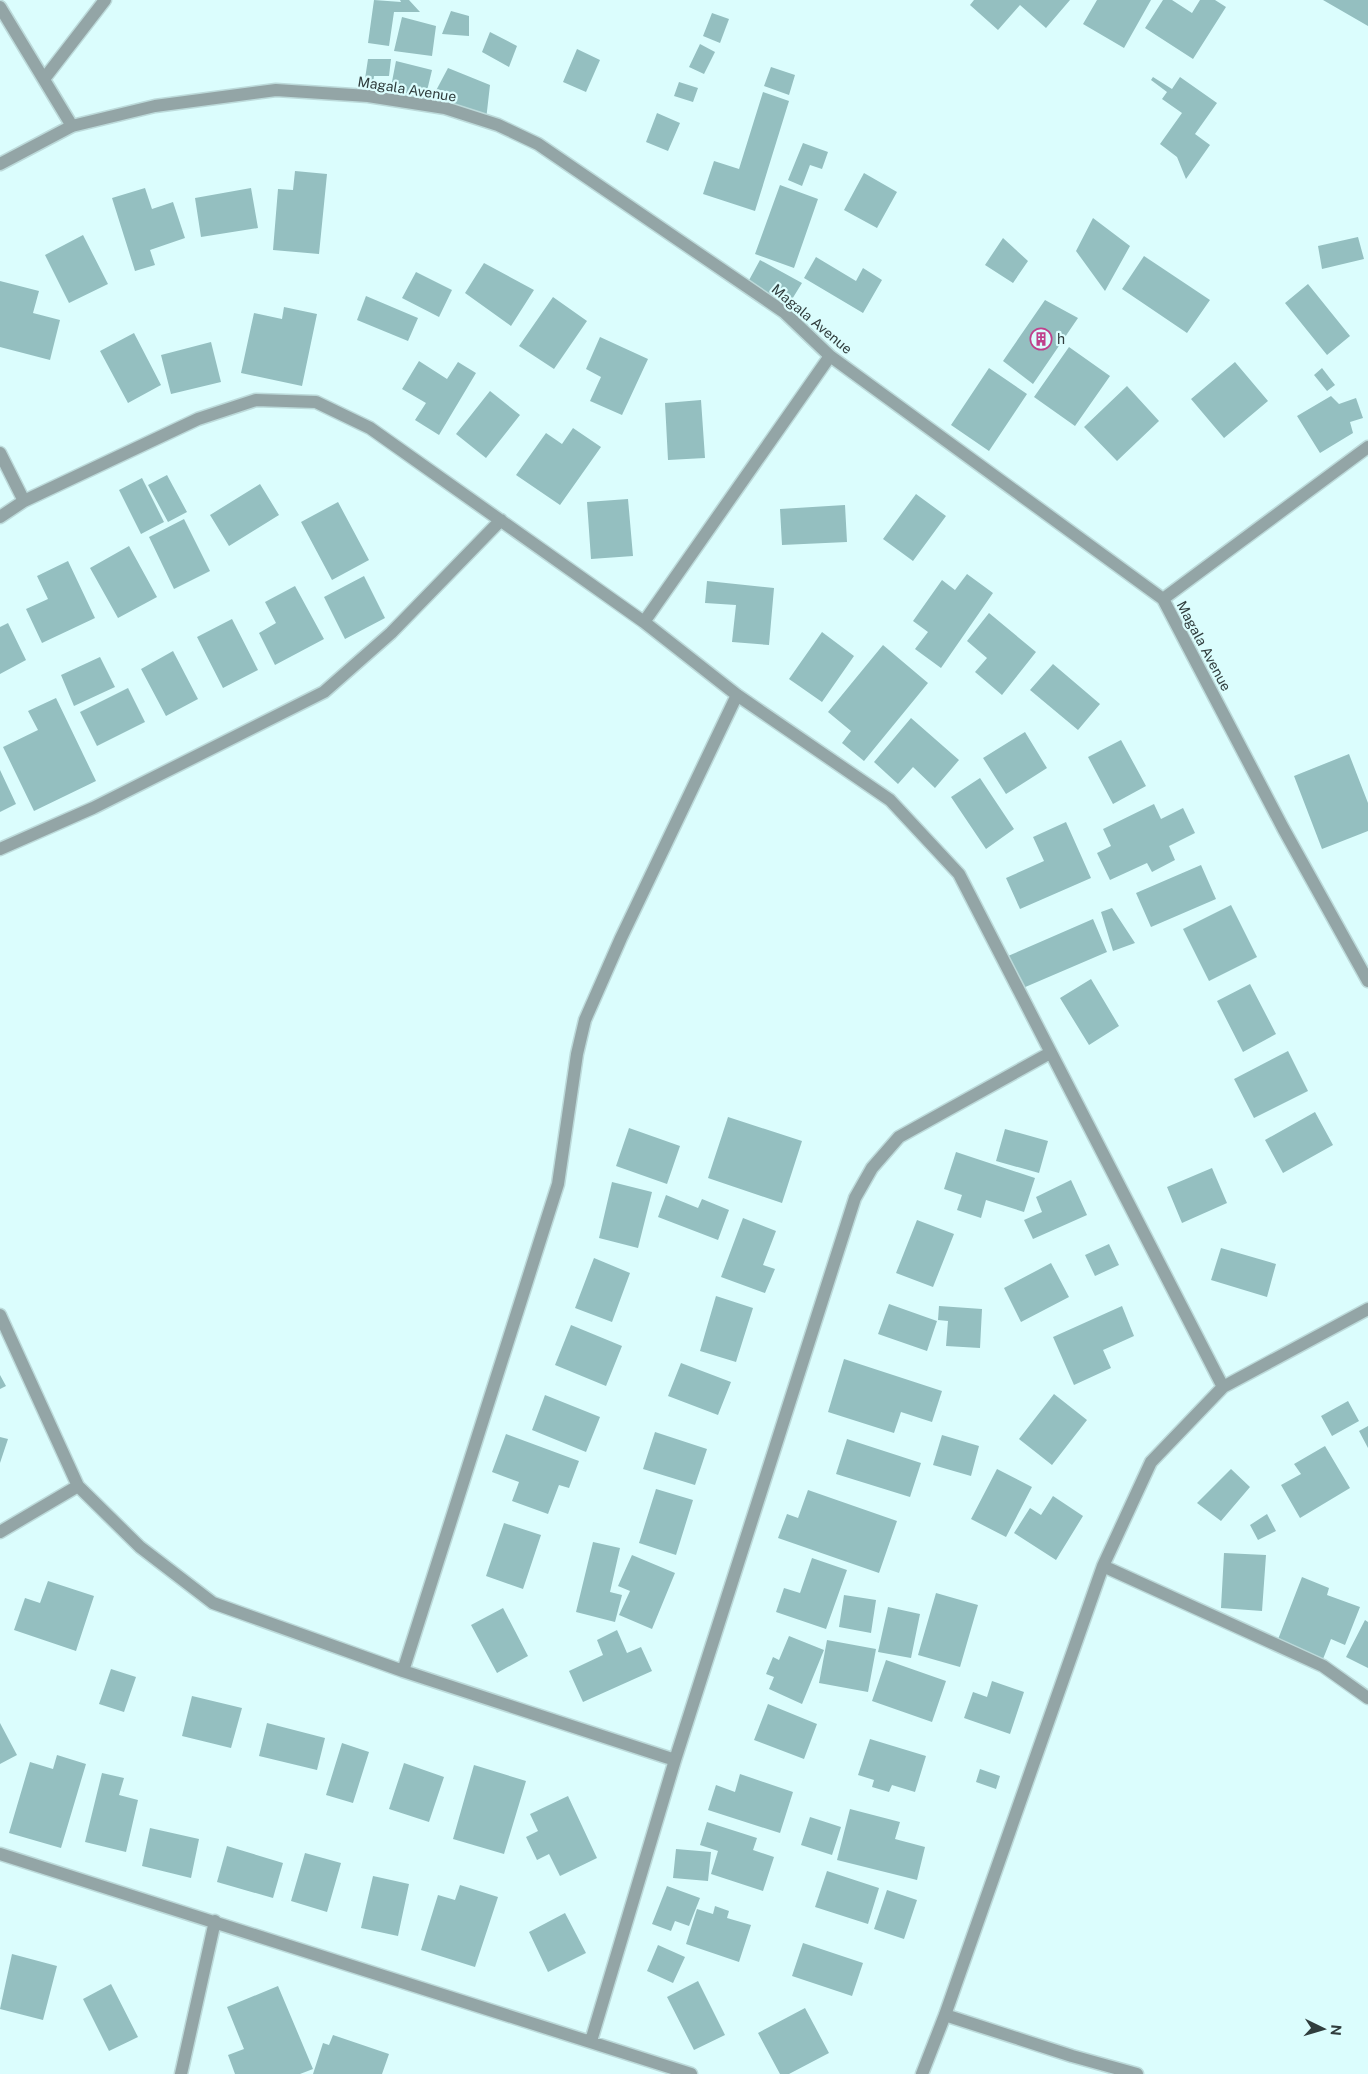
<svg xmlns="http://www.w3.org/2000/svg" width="1368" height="2074" viewBox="0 0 1368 2074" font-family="'Public Sans',sans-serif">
<rect width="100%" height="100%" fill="#dbfdfd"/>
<path fill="#94bfc0" d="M374,0L401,2L400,0H409L420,12H394L389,46L368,43Z
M974,0H1070L1046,28L1020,5L998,30L970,5Z
M1097,0H1151L1124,48L1083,24Z
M1163,0H1172L1192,13L1200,0H1215L1226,7L1193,59L1145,28Z
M1323,0H1368V26Z
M451,11L469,16V36L442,34Z
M712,13L729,19L720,43L703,36Z
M402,17L436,26L432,56L394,51Z
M490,32L517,46L509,67L482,52Z
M700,44L715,52L704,74L689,67Z
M577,49L600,60L586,92L563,82Z
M368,59H391L389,76H374L372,91H376V97L363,92Z
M396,61L432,70L426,95L390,92Z
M771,67L795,75L789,95L764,86Z
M448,68L490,85L486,120L431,100Z
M1153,77L1172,89L1180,77L1217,103L1195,134L1210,145L1186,179L1177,157L1160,144L1182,113L1162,99L1167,92L1151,80Z
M679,82L698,88L693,102L674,96Z
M763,92L789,101L755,211L703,194L714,161L739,169Z
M657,113L680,123L668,151L646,142Z
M803,143L828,152L822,169L810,165L802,186L788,180Z
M295,171L327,174L319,254L273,250L278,189L293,190Z
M864,173L897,192L877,228L844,210Z
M780,185L818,199L794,268L755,254Z
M145,188L152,209L173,202L185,238L150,250L155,265L135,271L112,198Z
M251,188L258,228L201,237L195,198Z
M1093,218L1130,246L1105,291L1076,251Z
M83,235L108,284L69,303L45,255Z
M1358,237L1364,259L1322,269L1318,246Z
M1003,238L1028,261L1013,283L985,265Z
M1144,256L1210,300L1187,333L1122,289Z
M816,257L856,281L863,268L882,280L863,313L804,278Z
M760,260L802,283L786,309L748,282Z
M484,263L534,290L511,326L465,293Z
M416,272L452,290L439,317L402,298Z
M0,281L39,291L33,313L60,320L50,360L0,347Z
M1308,284L1350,336L1327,355L1285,303Z
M366,296L418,318L408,341L357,320Z
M553,297L587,321L554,369L519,346Z
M1045,300L1078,318L1033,384L1003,361Z
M284,307L317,314L302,386L241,373L254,313L282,319Z
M134,333L161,385L128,403L100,351Z
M600,337L648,359L622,415L590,401L601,377L586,369Z
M211,342L221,382L171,394L161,355Z
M1069,347L1110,376L1075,426L1034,397Z
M419,361L447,379L458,362L476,373L439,435L415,420L426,403L402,389Z
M1235,362L1268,401L1224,438L1191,399Z
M989,368L1027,394L989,451L951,425Z
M1322,368L1335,385L1327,391L1314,375Z
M1127,386L1159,421L1117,461L1084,427Z
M490,391L520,415L486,458L456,434Z
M1331,396L1339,404L1356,398L1363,418L1350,422L1353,433L1320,453L1297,416Z
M701,400L705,458L668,460L665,403Z
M573,428L601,447L560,505L516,475L546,433L562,444Z
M167,475L187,512L168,522L148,485Z
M142,478L164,522L141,534L119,490Z
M260,484L279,515L229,546L210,515Z
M916,494L946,516L913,561L883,539Z
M628,499L633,556L591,559L587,502Z
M338,502L369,560L332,580L301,522Z
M845,505L847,542L782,545L780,509Z
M184,519L210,571L174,589L149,537Z
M129,546L157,597L118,618L90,568Z
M68,561L95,618L42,643L26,609L48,599L37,576Z
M967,574L993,593L941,668L915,649L928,632L913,621L942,580L955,590Z
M364,576L385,618L345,639L324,597Z
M707,581L774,588L769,645L732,642L736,605L705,603Z
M295,586L324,639L275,665L259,633L276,623L265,602Z
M989,613L1036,652L1002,695L975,672L987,658L967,641Z
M232,619L258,670L223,688L197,637Z
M8,623L26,660L0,674V627Z
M822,632L854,656L822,702L789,679Z
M883,645L928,683L864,761L842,743L851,731L828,712Z
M173,651L198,699L166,716L141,669Z
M100,657L115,687L74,706L61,675Z
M1053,664L1100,704L1078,730L1030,690Z
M128,688L145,722L97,746L80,712Z
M56,698L96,781L34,811L3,747L38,730L28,711Z
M911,718L959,760L935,788L913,767L898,784L874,762Z
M1025,732L1047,768L1006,794L983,758Z
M1121,740L1146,786L1113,804L1088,757Z
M1349,754L1368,803V831L1322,849L1294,776Z
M0,770L16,804L0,812Z
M980,778L1014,829L986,849L951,797Z
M1154,804L1161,819L1183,808L1195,833L1169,846L1175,860L1152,872L1147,863L1110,880L1097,853L1111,846L1103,829Z
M1066,822L1091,878L1020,909L1006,878L1044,861L1033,837Z
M1201,865L1216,899L1151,927L1136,893Z
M1231,905L1257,957L1209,981L1183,929Z
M1112,908L1135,943L1113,951L1101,912Z
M1093,919L1107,952L1023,988L1008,956Z
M1091,979L1119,1026L1089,1045L1060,998Z
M1250,984L1276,1034L1243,1052L1217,1001Z
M1288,1051L1308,1091L1254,1118L1234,1079Z
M1315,1112L1333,1145L1283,1173L1265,1140Z
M728,1117L802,1141L782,1203L708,1178Z
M629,1128L680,1146L667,1184L616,1166Z
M1005,1129L1048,1141L1039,1173L996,1161Z
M956,1152L1035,1178L1024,1212L986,1200L981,1218L957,1210L962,1195L944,1189Z
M1212,1168L1227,1203L1182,1223L1167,1187Z
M1071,1180L1087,1215L1033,1239L1024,1220L1042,1212L1036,1197Z
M612,1182L652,1192L638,1248L599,1238Z
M666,1195L698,1208L702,1199L729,1210L718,1240L658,1217Z
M743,1218L776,1231L763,1265L775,1269L765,1293L721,1277Z
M917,1220L954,1234L933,1287L896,1273Z
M1109,1244L1119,1265L1095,1276L1085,1255Z
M1221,1248L1276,1264L1267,1297L1211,1280Z
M594,1258L630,1273L612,1322L575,1308Z
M1051,1263L1069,1297L1021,1322L1004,1288Z
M716,1296L753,1308L736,1362L700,1351Z
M889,1304L937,1321L927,1351L878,1334Z
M939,1306L982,1309L980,1348L946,1346L948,1321L938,1320Z
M1122,1306L1134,1336L1103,1350L1111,1368L1074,1385L1053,1337Z
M571,1325L622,1346L606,1386L555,1365Z
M844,1359L942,1391L932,1422L901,1412L894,1433L828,1412Z
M681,1363L731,1382L718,1415L668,1396Z
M0,1375L6,1386L0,1389Z
M1054,1394L1087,1420L1052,1465L1019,1439Z
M545,1395L600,1417L586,1452L532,1430Z
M1348,1401L1359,1421L1332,1436L1321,1416Z
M1368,1426V1448L1359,1431Z
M655,1432L707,1449L695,1485L643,1469Z
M506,1434L579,1461L569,1488L559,1485L548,1514L512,1501L519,1482L492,1472Z
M942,1435L979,1446L971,1476L933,1465Z
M0,1437L8,1439L0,1463Z
M847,1439L921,1463L910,1497L836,1474Z
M1325,1446L1350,1488L1300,1518L1281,1485L1301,1474L1294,1464Z
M997,1469L1032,1487L1006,1537L971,1519Z
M1231,1469L1250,1487L1221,1521L1197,1503Z
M656,1489L693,1500L676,1555L639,1543Z
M808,1490L897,1521L879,1573L778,1538L787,1514L798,1518Z
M1053,1496L1083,1516L1056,1560L1014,1533L1030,1508L1041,1515Z
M1267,1514L1276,1531L1258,1540L1250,1525Z
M504,1523L541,1535L523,1589L486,1576Z
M593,1542L620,1548L610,1592L622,1595L615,1622L576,1612Z
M1224,1553L1266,1555L1262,1611L1221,1608Z
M632,1555L675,1573L652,1629L619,1615L630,1591L618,1586Z
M812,1558L847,1570L826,1629L776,1612L784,1588L800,1593Z
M1302,1577L1329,1588L1327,1595L1360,1607L1345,1645L1331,1639L1323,1659L1277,1642Z
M48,1581L94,1596L76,1651L14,1630L25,1598L40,1603Z
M936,1593L978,1605L960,1667L918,1655Z
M844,1595L876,1600L871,1633L839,1627Z
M888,1607L920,1614L911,1658L878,1652Z
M503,1608L528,1656L497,1673L471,1625Z
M1365,1620L1368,1622V1668L1346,1657Z
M617,1630L627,1653L641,1647L652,1671L583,1702L569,1671L603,1655L597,1640Z
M789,1636L824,1650L802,1704L769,1689L774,1677L766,1674L773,1657L779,1660Z
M827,1640L876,1649L868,1692L819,1683Z
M886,1660L946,1681L932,1722L872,1701Z
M111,1669L136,1677L124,1712L99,1704Z
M992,1681L1024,1692L1010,1734L964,1718L973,1692L987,1697Z
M192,1696L242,1708L231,1748L182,1736Z
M768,1704L817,1724L804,1759L754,1740Z
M0,1723L17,1755L0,1764Z
M267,1723L325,1738L317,1770L259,1756Z
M870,1739L926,1756L915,1792L892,1785L889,1792L872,1787L874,1780L858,1775Z
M342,1743L369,1752L353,1803L326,1795Z
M57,1755L86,1764L61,1848L9,1833L30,1762L53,1769Z
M404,1763L444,1777L429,1822L389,1809Z
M474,1765L526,1781L504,1854L453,1839Z
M980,1769L1000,1776L996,1789L976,1782Z
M102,1773L124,1778L119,1795L138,1800L126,1852L85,1842Z
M740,1774L793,1792L780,1833L708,1810L716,1785L735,1792Z
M568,1796L597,1858L560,1876L549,1854L537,1860L526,1837L538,1831L530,1814Z
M850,1809L900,1822L895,1839L925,1847L917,1880L837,1860Z
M810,1817L841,1827L832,1855L801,1845Z
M707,1822L757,1838L753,1850L774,1857L763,1891L711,1874L718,1851L700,1845Z
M150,1828L199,1839L191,1878L142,1866Z
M227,1846L283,1863L273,1898L217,1882Z
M676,1849L711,1852L708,1881L673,1878Z
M305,1853L341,1863L327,1912L291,1901Z
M827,1871L879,1888L868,1924L815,1907Z
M373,1876L409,1884L398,1936L361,1928Z
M460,1885L498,1897L475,1967L421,1950L438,1895L455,1900Z
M667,1886L700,1898L689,1926L675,1921L671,1931L652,1924Z
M887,1890L917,1900L904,1939L874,1929Z
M715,1906L729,1911L727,1918L751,1925L739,1962L686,1944L697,1909L713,1914Z
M565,1913L586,1953L548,1972L529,1932Z
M803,1943L863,1963L852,1996L792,1976Z
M658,1945L685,1957L673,1983L647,1971Z
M12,1954L57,1966L43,2020L0,2009Z
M698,1981L725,2035L694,2050L667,1997Z
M111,1984L138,2037L109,2051L83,1999Z
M278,1986L313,2069L300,2074H235L228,2055L244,2049L227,2007Z
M805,2008L829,2053L789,2074H780L758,2033Z
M333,2035L389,2054L382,2074H313L323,2043L329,2045Z"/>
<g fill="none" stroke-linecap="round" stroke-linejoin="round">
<g stroke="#bcdada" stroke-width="15">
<path id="street" d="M0,7L72,126
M44,79L105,0
M0,164L72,126L155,106L276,90L368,96L445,108L498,125L538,144L784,312L830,356L1163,599L1283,828L1368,981
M0,453L24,501
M0,517L24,501L198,419L256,400L316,402L370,428L644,622L737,695L890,800L959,874L1223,1387
M1163,599L1368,447
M644,622L830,356
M0,849L93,808L324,692L391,633L501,520
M0,1315L78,1486L140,1547L213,1603L403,1671L558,1184L577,1054L585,1020L621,938L737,695
M0,1532L78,1486
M1103,1566L1323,1666L1368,1698
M403,1671L675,1760
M0,1854L691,2074
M945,2015L1072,2056L1137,2074
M591,2041L675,1760L855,1198L872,1168L899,1137L1050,1053
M181,2074L215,1921
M922,2074L945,2015L1103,1566L1151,1462L1223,1387L1368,1309"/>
</g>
<use href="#street" stroke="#93a5a6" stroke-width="12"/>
</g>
<defs>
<g id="building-ring" transform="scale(1.125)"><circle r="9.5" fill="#dbfdfd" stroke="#c0408c" stroke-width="1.5"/><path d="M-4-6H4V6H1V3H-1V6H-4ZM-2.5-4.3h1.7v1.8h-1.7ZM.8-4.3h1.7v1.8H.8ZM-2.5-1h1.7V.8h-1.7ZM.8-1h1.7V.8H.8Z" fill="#c0408c"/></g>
</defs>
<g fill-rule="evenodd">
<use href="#building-ring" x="1041" y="339"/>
</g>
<g text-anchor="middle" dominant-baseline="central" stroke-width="4.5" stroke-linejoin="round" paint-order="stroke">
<g font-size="14" fill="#303d3d" stroke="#dbfdfd">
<text transform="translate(407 89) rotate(9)">Magala Avenue</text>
<text transform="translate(812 319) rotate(40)">Magala Avenue</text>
<text transform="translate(1204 646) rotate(62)">Magala Avenue</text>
</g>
<g font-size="14" fill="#303d3d" stroke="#dbfdfd" text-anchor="start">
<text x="1057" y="339">h</text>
</g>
</g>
<g transform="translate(1323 2029) rotate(95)" stroke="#dbfdfd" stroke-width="4" paint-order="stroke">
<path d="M0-4L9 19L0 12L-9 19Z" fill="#303d3d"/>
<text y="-8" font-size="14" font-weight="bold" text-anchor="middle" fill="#303d3d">N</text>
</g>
</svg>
